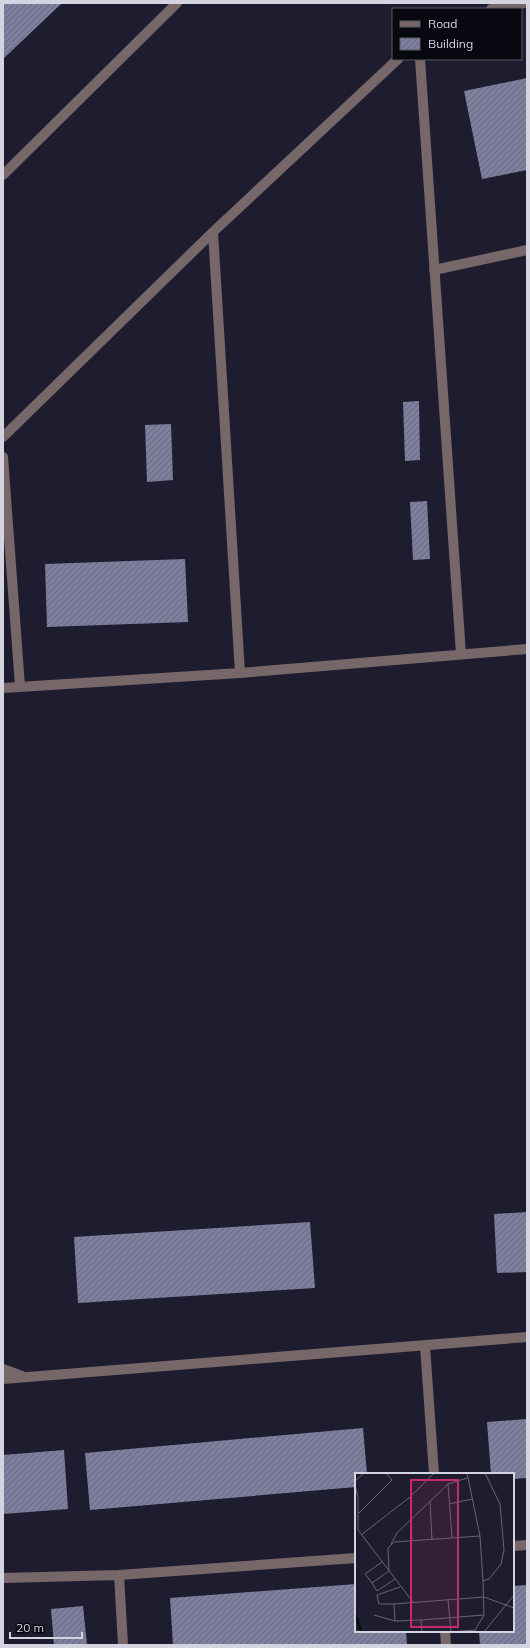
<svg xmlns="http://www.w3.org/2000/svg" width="530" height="1648" viewBox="0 0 530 1648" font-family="Mulish,sans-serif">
<defs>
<pattern id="building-hatch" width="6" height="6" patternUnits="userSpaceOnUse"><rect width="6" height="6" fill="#7e7e9f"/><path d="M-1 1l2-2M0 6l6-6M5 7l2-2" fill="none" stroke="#68687f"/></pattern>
</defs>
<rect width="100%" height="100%" fill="#1d1d2f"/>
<path fill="url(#building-hatch)" d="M3,3H62L3,59Z
M527,78V170L482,179L464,91Z
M419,401L420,460L405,461L403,402Z
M171,424L173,480L147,482L145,425Z
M427,501L430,559L413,560L410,502Z
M185,559L188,622L47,627L45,564Z
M527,1212V1272L497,1273L494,1214Z
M310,1222L315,1288L78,1303L74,1237Z
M527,1419V1478L513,1479V1474H491L487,1422Z
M363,1428L367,1474H356V1487L90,1510L85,1453Z
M64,1450L68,1509L3,1514V1455Z
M356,1584V1631H406L407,1645H173L170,1598Z
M527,1585V1645H480L479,1631H513V1586Z
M83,1606L87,1645H54L51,1609Z"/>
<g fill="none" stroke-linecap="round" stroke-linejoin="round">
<path stroke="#786769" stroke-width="10" d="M491,9L524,3
M420,59L461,654
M3,175L177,3
M213,232L240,673
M434,270L527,250
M3,437L213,232L398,59
M3,457L20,686
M3,688L240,673L527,649
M425,1346L434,1474
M3,1369L22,1376
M3,1379L527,1337
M513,1546L527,1545
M3,1578L119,1575
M445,1631L446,1645
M123,1645L119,1575L356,1558"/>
</g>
<g transform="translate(355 1473)">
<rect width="159" height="159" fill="#1d1d2f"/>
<path fill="none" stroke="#000d0e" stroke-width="2" d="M0,140L6,158"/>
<path fill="none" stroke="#666676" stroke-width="1" d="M112,0L125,63L128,108L129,142L119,159M0,8L9,0M93,11L97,65M0,12L3,24V57L58,129M75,28L77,67M94,31L117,26M4,40L37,7L31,0M56,47L57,68M6,62L55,24L79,0M36,71L42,60L93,11L112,5M34,98L33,75L39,69L125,63M34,98L17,110L22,118L40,106M128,108L134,106L146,91L149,77L145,31L130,0M17,110L10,101L27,89M93,127L96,159M39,131H24L22,122L45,114M19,142L40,148M66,147L40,148L39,131L129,124L159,135M0,158L12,159M67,159L66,147L129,142M95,159L120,157M129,159L159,122"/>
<path fill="#c42b68" fill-opacity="0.15" stroke="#c42b68" stroke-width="2" d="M56,7H103V154H56Z"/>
<rect width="159" height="159" fill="none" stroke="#d3d4e0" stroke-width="2"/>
</g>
<rect width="530" height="1648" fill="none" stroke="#d3d4e0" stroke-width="8"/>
<rect x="392" y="8" width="130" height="52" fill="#080810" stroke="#595a63"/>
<rect x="400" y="21" width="20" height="6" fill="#786769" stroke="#595a63"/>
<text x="428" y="28" font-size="12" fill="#d3d4e0">Road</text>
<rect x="400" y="38" width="20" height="12" fill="url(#building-hatch)" stroke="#595a63"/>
<text x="428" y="48" font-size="12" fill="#d3d4e0">Building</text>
<path d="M10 1632v6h72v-6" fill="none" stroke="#d3d4e0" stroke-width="2"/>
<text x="16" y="1632" font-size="12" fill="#d3d4e0" stroke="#080810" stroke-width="3" paint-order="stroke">20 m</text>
</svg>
